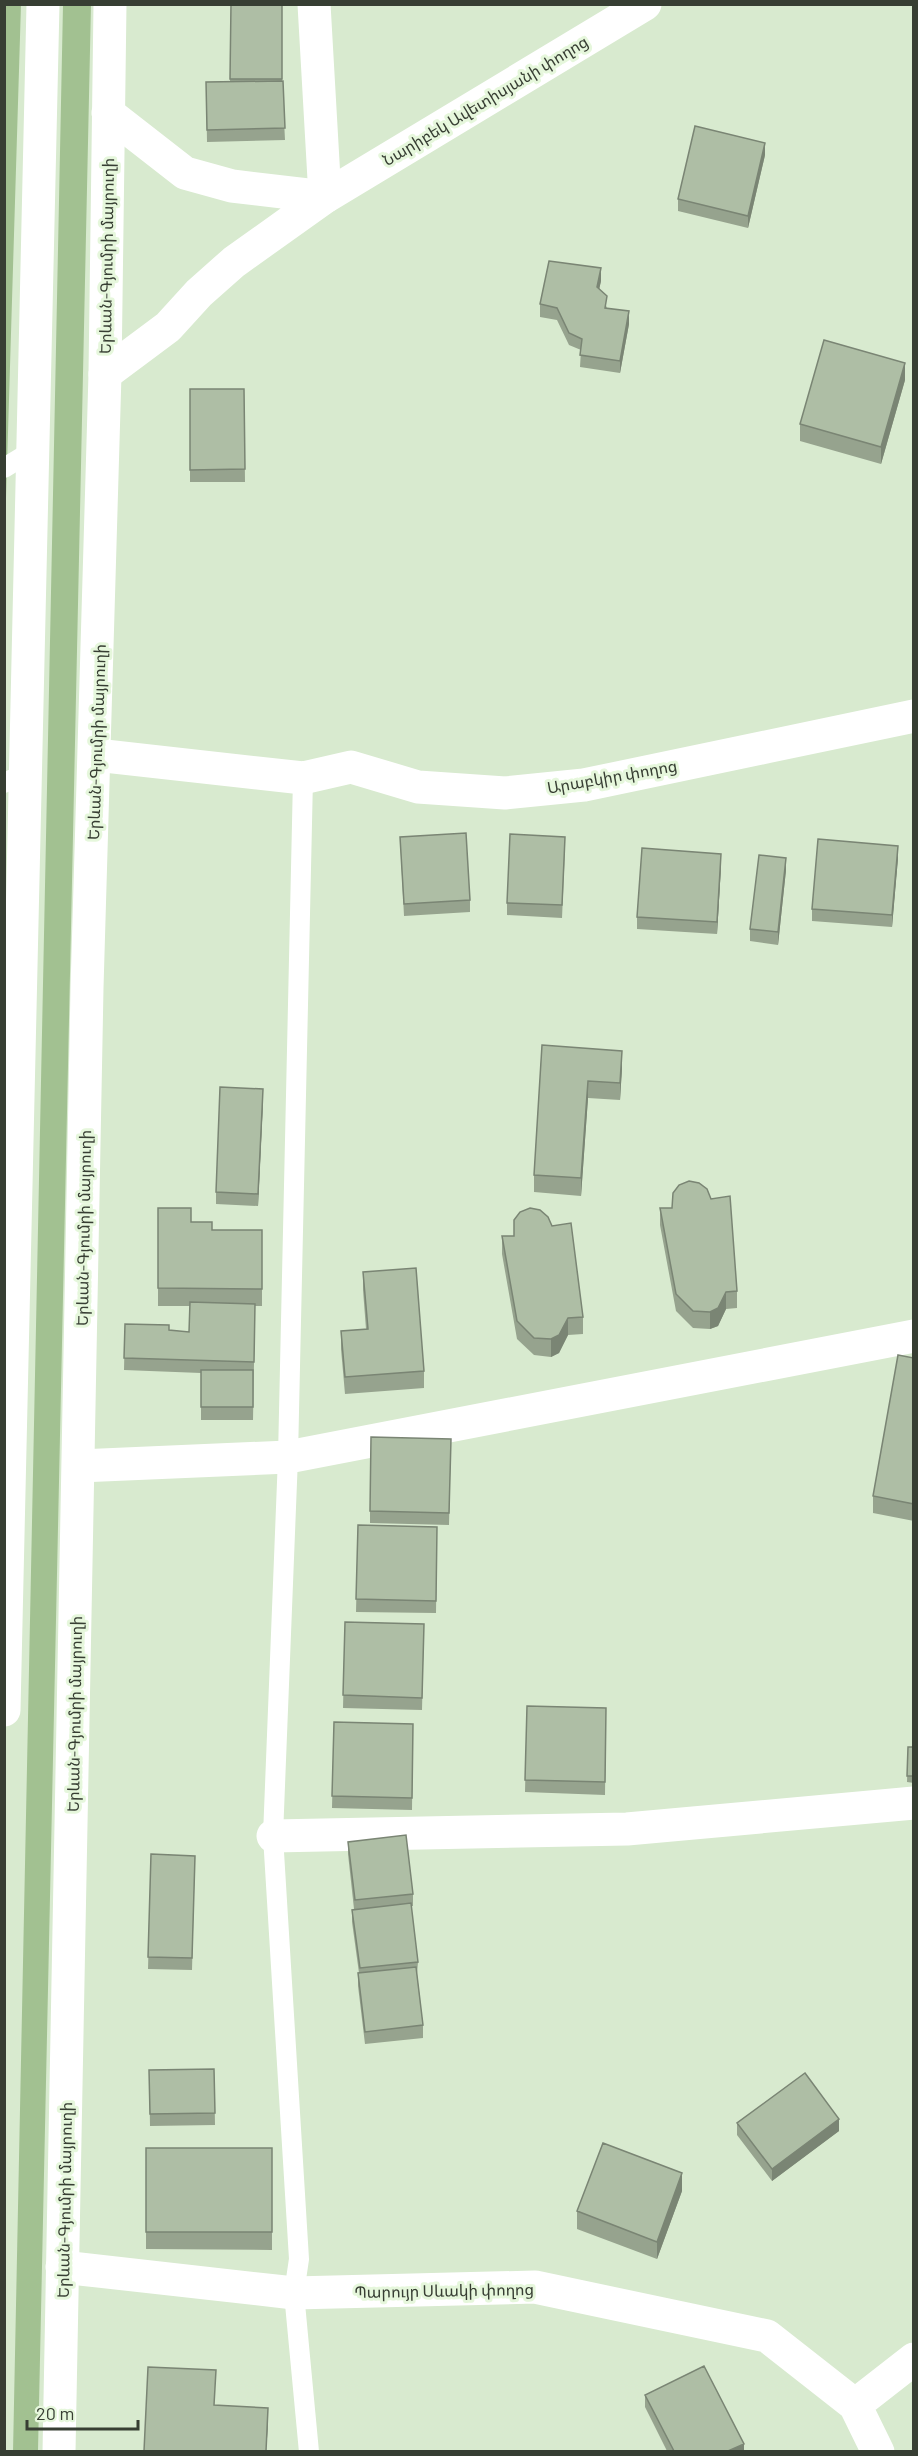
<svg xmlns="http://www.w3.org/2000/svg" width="918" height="2456" viewBox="0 0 918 2456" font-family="Barlow,'Noto Sans Armenian',sans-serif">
<rect width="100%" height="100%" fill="#d8eacf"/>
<path fill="#a2c191" d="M21,4L6,498L5,504L4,5Z
M91,4L38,2451L13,2452L63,5Z"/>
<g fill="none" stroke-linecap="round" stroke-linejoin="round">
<path stroke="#fff" stroke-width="20" d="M4,468L32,451
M303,778L288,1457L273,1836L299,2259L294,2293L309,2452
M4,783L24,774"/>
<path stroke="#fff" stroke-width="33" d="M314,4L325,197
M96,755L303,778L351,767L418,787L505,793L584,785L914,716
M79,1466L288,1457L914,1336
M273,1836L627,1829L914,1803
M62,2267L294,2293L535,2287L767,2336L855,2405L878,2452
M855,2405L914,2359"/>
<path stroke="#fff" stroke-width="33" d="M108,113L185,173L232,186L325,197
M105,374L168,327L199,293L234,262L325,197L645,4"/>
<path stroke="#fff" stroke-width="33" d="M4,1710L43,4
M59,2452L87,988L105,374L110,4"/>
</g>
<path fill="#96a38e" d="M231,4H282V81L285,140L207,142L206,82H230Z
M765,155L748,228L678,211V199Z
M601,281L599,289L607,308L629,324L620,373L580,367L581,350L569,345L557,320L540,317V304Z
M905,380L881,464L800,441V424Z
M190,389H244L245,482H190Z
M400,837L470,900V912L404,916Z
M565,849L562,918L507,915V903Z
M898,858L892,927L812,921V909Z
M721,866L717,934L637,929V917Z
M786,870L778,945L750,941V929Z
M542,1045L622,1068L620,1100L588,1098L581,1196L534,1192V1175Z
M263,1101L258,1206L216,1204V1192Z
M158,1208L212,1230H262V1306H255L253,1420H201V1373L124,1370L125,1324L169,1330L189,1332L190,1306H158Z
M660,1208L737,1291V1308L726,1309L718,1326L710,1329L693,1328L676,1311L660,1225Z
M514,1220L583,1317V1334L568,1335L559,1353L551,1357L534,1355L517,1339L502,1254V1236H514Z
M363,1272L424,1371V1388L345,1394L341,1349V1331L366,1329L363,1290Z
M914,1358V1521L873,1513V1496Z
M451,1439L449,1525L370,1523V1511Z
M358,1525L437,1527L436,1613L356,1612Z
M345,1622L424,1624L422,1710L343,1708Z
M527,1706L606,1708L605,1795L525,1792Z
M334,1722L413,1724L412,1810L332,1808Z
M908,1747H914V1783L907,1782Z
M348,1842L413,1894V1906H411L418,1962L417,1974L423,2025V2038L365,2044L358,1986V1973H359L352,1922V1910L354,1909L348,1854Z
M151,1854L195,1856L192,1970L148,1969Z
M214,2069L215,2125L150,2126L149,2070Z
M737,2123L839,2131L772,2181L737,2135Z
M146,2148H272V2250L146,2249Z
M682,2191L657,2259L577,2229V2211Z
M914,2373V2389L912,2386V2374Z
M645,2395L744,2451H667L645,2407Z"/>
<path fill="#7a8574" d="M765,143V155L748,228V216Z
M601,268V281L597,299V287Z
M629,311V324L620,373V361Z
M905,363V380L881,464V447Z
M898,846V858L892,927V915Z
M721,854V866L717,934V922Z
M786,858V870L778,945V932Z
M622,1051V1068L620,1100V1083Z
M588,1081V1098L581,1196V1178Z
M263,1089V1101L258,1206V1194Z
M726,1292V1309L718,1326L710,1329V1312Z
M568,1318V1335L559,1353L551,1357V1339Z
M839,2119V2131L772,2181V2169Z
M682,2173V2191L657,2259V2242Z
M268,2408V2426L266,2451Z
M744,2444V2451H728Z"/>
<path fill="#aebea5" stroke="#7a8574" stroke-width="1.5" d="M231,4H282V79H230Z
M283,81L285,128L207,130L206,82Z
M695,126L765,143L748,216L678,199Z
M549,261L601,268L597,287L607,296L605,308L629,311L620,361L580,355L582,339L569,333L557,308L540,304Z
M824,340L905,363L881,447L800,424Z
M190,389H244L245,469L190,470Z
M466,833L470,900L404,904L400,837Z
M510,834L565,837L562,905L507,903Z
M818,839L898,846L892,915L812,909Z
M642,848L721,854L717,922L637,917Z
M759,855L786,858L778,932L750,929Z
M542,1045L622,1051L620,1083L588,1081L581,1178L534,1175Z
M220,1087L263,1089L258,1194L216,1192Z
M689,1181L699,1183L707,1189L711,1199L730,1196L737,1291L726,1292L718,1308L710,1312L693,1311L676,1294L660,1208H672L673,1193L679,1185Z
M158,1208H191V1222H212V1230H262V1289L158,1288Z
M530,1208L540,1210L548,1217L552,1226L571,1223L583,1317L568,1318L559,1335L551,1339L534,1338L517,1321L502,1236H514V1220L520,1212Z
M416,1268L424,1371L345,1377L341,1331L368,1329L363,1272Z
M190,1302L255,1304L254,1362L124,1358L125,1324L169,1325V1330L189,1332Z
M898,1355L914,1358V1504L873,1496Z
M201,1370H253V1407H201Z
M371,1437L451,1439L449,1513L370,1511Z
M358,1525L437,1527L436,1601L356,1599Z
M345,1622L424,1624L422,1698L343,1695Z
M527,1706L606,1708L605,1782L525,1780Z
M334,1722L413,1724L412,1798L332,1796Z
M908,1747H914V1776H907Z
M406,1835L413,1894L355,1900L348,1842Z
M151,1854L195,1856L192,1958L148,1957Z
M411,1903L418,1962L360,1968L352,1910Z
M416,1967L423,2025L365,2032L358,1973Z
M214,2069L215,2113L150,2114L149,2070Z
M805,2073L839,2119L772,2169L737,2123Z
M603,2143L682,2173L657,2242L577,2211Z
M146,2148H272V2232H146Z
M704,2366L744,2444L728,2451H674L645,2395Z
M148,2367L216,2370L214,2405L268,2408L266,2451H144Z"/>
<g text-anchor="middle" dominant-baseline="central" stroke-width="6" stroke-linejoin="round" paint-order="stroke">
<g font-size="16" fill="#373e33" stroke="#e6f7dc">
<text transform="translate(485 100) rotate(-31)">Նարիբեկ Ավետիսյանի փողոց</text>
<text transform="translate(106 256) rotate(-89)">Երևան-Գյումրի մայրուղի</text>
<text transform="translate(96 742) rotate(-88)">Երևան-Գյումրի մայրուղի</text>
<text transform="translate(612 776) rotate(-10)">Արաբկիր փողոց</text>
<text transform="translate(83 1228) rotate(-89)">Երևան-Գյումրի մայրուղի</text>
<text transform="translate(74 1714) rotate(-89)">Երևան-Գյումրի մայրուղի</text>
<text transform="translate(64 2200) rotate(-89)">Երևան-Գյումրի մայրուղի</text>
<text transform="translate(444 2290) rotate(-1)">Պարույր Սևակի փողոց</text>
</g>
</g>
<rect width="918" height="2456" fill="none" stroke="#373e33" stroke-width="12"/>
<path d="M27 2420v9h111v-9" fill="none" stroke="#373e33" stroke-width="3"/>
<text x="36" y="2420" font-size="18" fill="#373e33" stroke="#e6f7dc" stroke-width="4.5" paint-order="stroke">20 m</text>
</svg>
